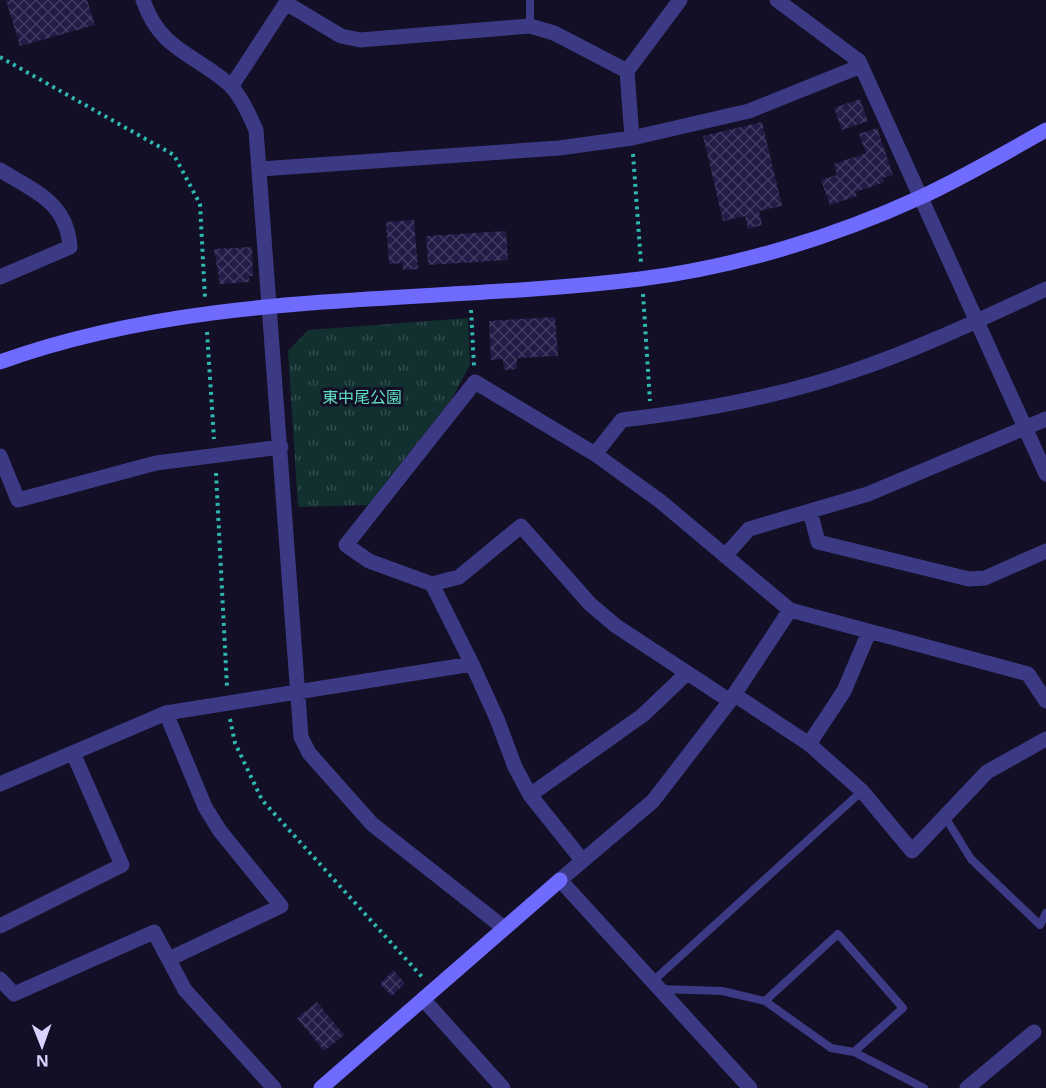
<svg xmlns="http://www.w3.org/2000/svg" width="1046" height="1088" viewBox="0 0 1046 1088" font-family="'Open Sans','Noto Sans JP',sans-serif">
<defs>
<pattern id="grass-tufts" width="24" height="20" patternUnits="userSpaceOnUse" patternTransform="scale(1.5)"><rect width="24" height="20" fill="#12302f"/><path d="M3 7l-1-3M5 7V3M7 7l1-3M15 17l-1-3M17 17v-4M19 17l1-3" fill="none" stroke="#344d4e"/></pattern>
<pattern id="building-cross-hatch" width="8" height="8" patternUnits="userSpaceOnUse" patternTransform="scale(1.5)"><rect width="8" height="8" fill="#241b47"/><path d="M0 0l8 8M0 8l8-8" fill="none" stroke="#433b63"/></pattern>
</defs>
<rect width="100%" height="100%" fill="#130f26"/>
<path fill="url(#grass-tufts)" d="M468,318L470,365L451,400L368,505L298,507L288,351L308,330Z"/>
<path fill="url(#building-cross-hatch)" d="M6,0H87L95,25L20,46Z
M860,99L868,121L842,130L834,108Z
M762,122L782,206L759,211L762,225L748,229L745,216L723,221L703,136Z
M877,128L893,175L883,178L884,182L856,192L857,196L830,205L821,180L837,175L834,164L866,153L859,134Z
M414,220L418,269L403,270L402,263L389,264L386,222Z
M506,231L508,260L428,265L426,236Z
M252,247L253,276H249V282L220,284L214,249Z
M555,317L558,356L517,358V369L504,370L503,359L491,360L489,321Z
M393,970L405,983L392,996L380,984Z
M317,1002L344,1035L324,1051L297,1018Z"/>
<g fill="none" stroke-linecap="round" stroke-linejoin="round">
<path stroke="#2fb8b0" stroke-width="4" stroke-dasharray="3 4.5" stroke-linecap="butt" d="M0,57L174,155L200,204L205,298
M633,154L641,263
M643,294L650,401
M471,310L474,366
M207,332L214,439
M216,473L227,687
M230,719L235,743L262,800L423,978"/>
<path stroke="#3d3a85" stroke-width="8" d="M530,0V26
M945,817L971,859L1040,925L1046,913
M652,982L862,791
M659,989L722,991L765,1001L831,1048L854,1052L924,1088
M765,1001L838,934L903,1008L854,1052"/>
<path stroke="#3d3a85" stroke-width="15" d="M143,0C160,51 196,54 231,86C242,98 250,116 256,130L301,737L309,753L372,824L504,928
M777,0L859,61L1046,474
M231,87L286,3L341,36L360,40L530,26L554,33L627,71
M632,138L627,71L680,0
M260,169L559,148L632,138L749,111L861,66
M0,170C34,191 67,202 70,247L0,277
M595,454L622,420C699,411 779,397 853,371C919,349 983,318 1046,289
M0,456L18,500L156,463L281,447
M810,511L818,542L969,579L985,578L1046,551
M725,556L749,529L868,494L1046,419
M432,584L459,577L521,526L590,604L616,626L730,701
M735,695L809,744L862,791L912,851L987,772L1046,739
M166,713L205,807L220,831L281,906L169,959
M809,744L844,691L869,632
M0,784L166,713L472,664
M530,795L643,715L687,673
M582,860L530,795L515,767L497,719L472,664L432,584L369,561L346,545L475,382L595,454L660,501L790,610L1028,674L1046,701
M0,926L122,865L73,753
M0,979L14,994L154,932L185,990L274,1088
M423,999L503,1088
M750,1088L560,880L653,801L730,701L790,610
M967,1088L1034,1032"/>
<path stroke="#6f6bff" stroke-width="15" d="M0,362C205,288 427,305 640,279C736,267 834,237 921,197C964,177 1005,153 1046,130
M321,1088L560,880"/>
</g>
<g text-anchor="middle" dominant-baseline="central" stroke-width="6" stroke-linejoin="round" paint-order="stroke">
<g font-size="16" fill="#5fe0c0" stroke="#130f26">
<text x="362" y="397">東中尾公園</text>
</g>
</g>
<g transform="translate(42 1046) rotate(179)" stroke="#130f26" stroke-width="4.5" paint-order="stroke">
<path d="M0-4.5L10 22L0 15L-10 22Z" fill="#d9d4ff"/>
<text y="-9" font-size="16" font-weight="bold" text-anchor="middle" fill="#d9d4ff">N</text>
</g>
</svg>
